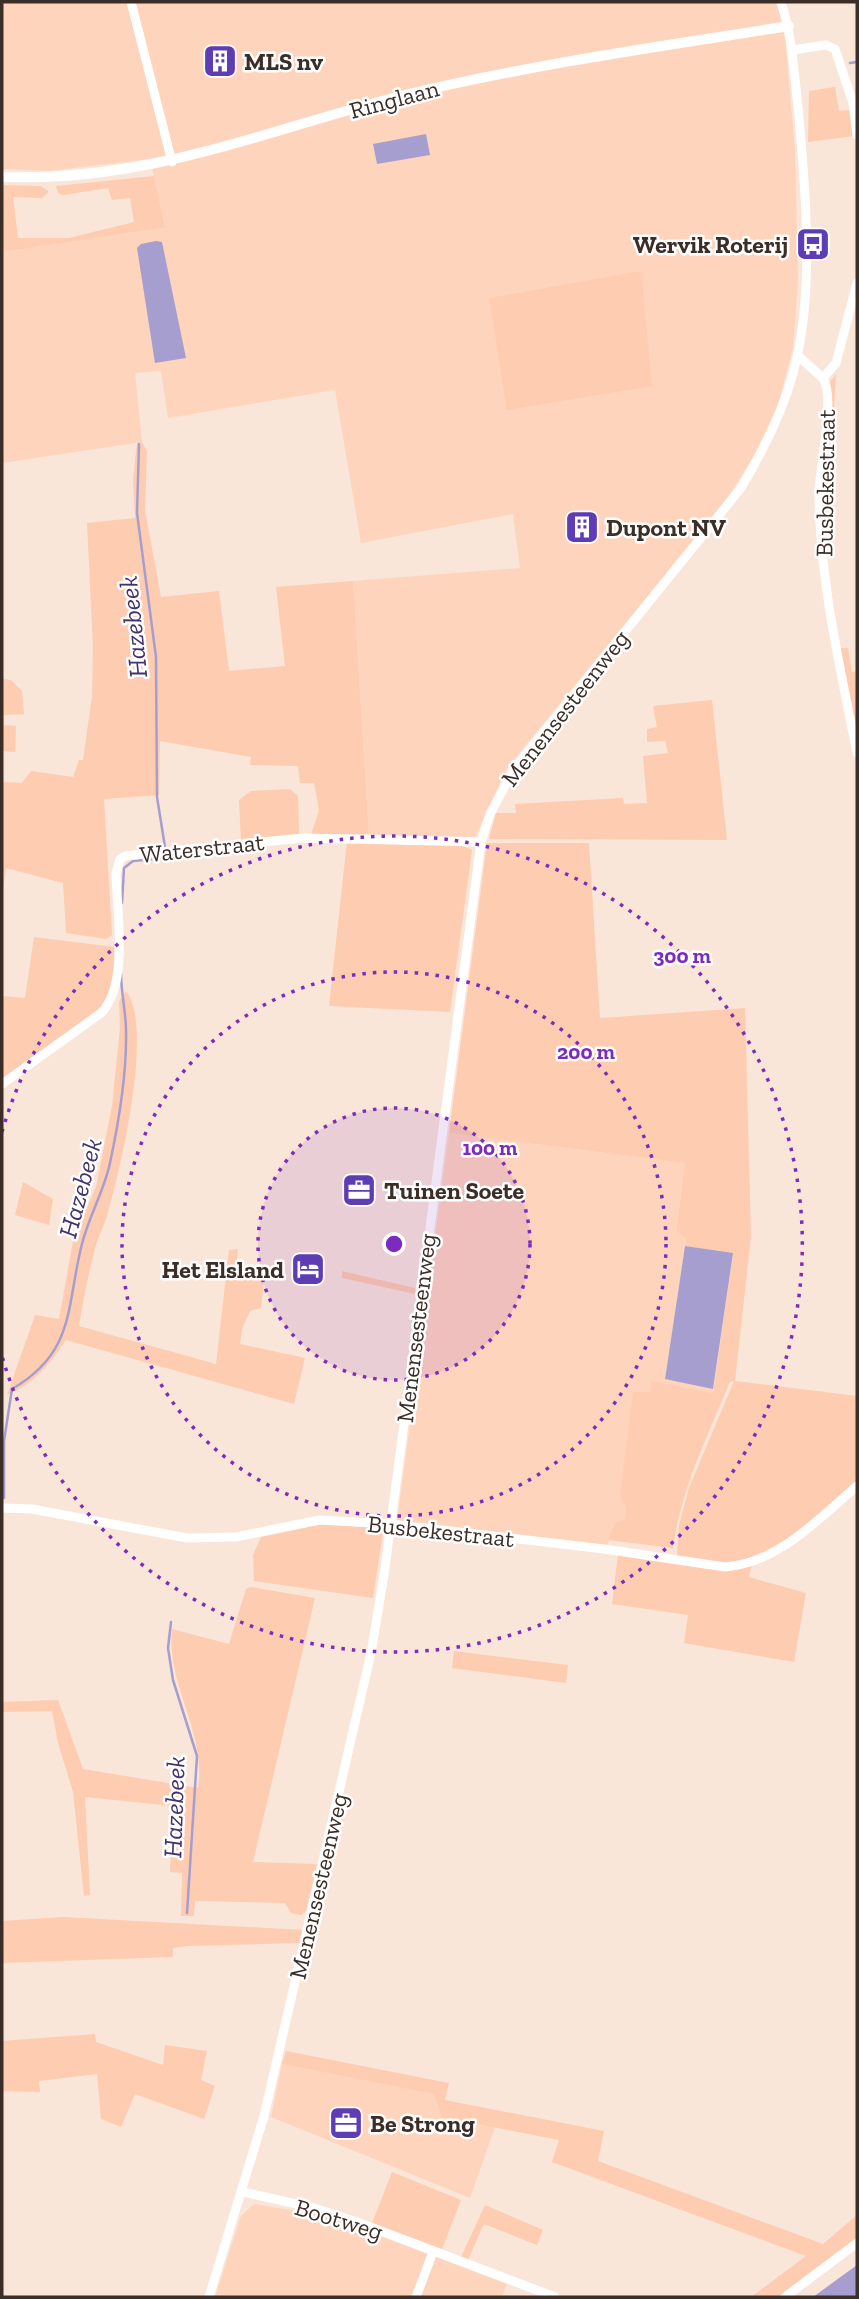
<svg xmlns="http://www.w3.org/2000/svg" width="859" height="2299" viewBox="0 0 859 2299" font-family="'Zilla Slab',serif">
<rect width="100%" height="100%" fill="#fae5d9"/>
<path fill="#fed4bc" d="M2,2H776L784,25L795,150L798,281L793,348L778,405L754,456L724,503L507,768L475,837L369,834L353,581L520,568L513,514L361,543L335,390L168,418L161,371L135,373L142,442L2,463V252L165,226L150,159L49,171L2,169Z
M449,1133L685,1163L676,1231L686,1239L665,1378L713,1389V1393L651,1382L650,1392H634L621,1495L626,1507L625,1521L615,1522L607,1546L397,1521Z
M282,2064L435,2094L442,2117L495,2127L470,2198L271,2117Z
M254,2204L327,2216L507,2284L502,2297H215L241,2216Z"/>
<path fill="#feccb0" d="M835,87L839,111L850,110L854,136L808,142L809,91Z
M154,176L165,227L2,252V185L41,186L49,192L42,198L13,197L18,238H69L134,222L130,198L112,200L108,188L63,195L58,193L56,186Z
M641,271L652,386L507,410L489,298Z
M836,374L828,507L823,508L822,481L830,382Z
M142,442L147,451L145,511L161,597L219,591L229,671L285,666L276,587L353,581L369,834L311,835L319,810L314,783H300L298,766L250,765L251,757L160,741L159,795L104,799L112,935L106,939L66,933L63,883L6,868L2,894V782L22,783L31,771L73,777L79,760H83L92,696L93,648L87,523L135,518L133,479L137,443Z
M840,648H848L852,672L857,671L856,730Z
M2,679L11,680L22,691L24,714L4,715V725L16,726L15,752L2,751Z
M712,700L727,840L489,839L496,813H516L515,804L623,798L624,804L647,803L643,756L668,753L665,741L647,742V729L657,727L653,706Z
M290,789L298,796L299,835L241,842L239,800L251,791Z
M347,841C367,842 462,841 472,850L450,1012L329,1006Z
M487,843H589L600,1018L745,1008L751,1236L735,1381L857,1396V1481C828,1511 773,1559 731,1564C715,1566 693,1559 677,1556L679,1525L689,1488L734,1381L730,1382C707,1437 681,1489 673,1548L608,1540L615,1522L625,1520L626,1507L620,1495L633,1392H650L651,1381L713,1393L733,1254L685,1246L686,1239L676,1231L685,1163L449,1133Z
M34,937L114,947V990L100,1010L2,1080V996L25,998Z
M126,991C154,1027 121,1168 108,1212C105,1225 97,1238 94,1252C88,1276 83,1301 79,1326L216,1364L229,1250L238,1249L236,1268L265,1273L261,1308L250,1311L242,1329L240,1344L305,1358L294,1404L66,1340C49,1365 35,1383 7,1395L35,1315L59,1319L74,1236L96,1187L112,1106L120,1028L119,1001Z
M23,1182L53,1199L49,1225L15,1215Z
M342,1271L415,1288V1294L342,1278Z
M323,1524L376,1528L383,1533L373,1598L254,1581L253,1555L261,1537Z
M618,1554L692,1565L752,1564L749,1577L806,1593L794,1662L684,1643L688,1615L612,1604Z
M251,1587L315,1598L253,1862L317,1864L306,1911L301,1915L291,1913L285,1903L195,1901L194,1916H181L182,1873L170,1872L173,1806L85,1797L90,1895L84,1896L73,1792L58,1743L52,1711L2,1712V1702L58,1700L83,1769L198,1788C207,1733 166,1685 172,1629L229,1644L246,1589Z
M454,1651L568,1665L566,1683L452,1668Z
M63,1917L303,1930L301,1943L188,1946L173,1948V1957L2,1963V1921Z
M95,2034L96,2042L163,2065L165,2045L207,2051L201,2080L215,2086L204,2119L135,2094L121,2127L101,2119L97,2074L39,2081L40,2092L2,2091V2041Z
M286,2051L449,2083L445,2100L604,2131L598,2161L823,2244L857,2215V2238L778,2297H751L806,2256L552,2162L559,2140L442,2117L434,2094L282,2064Z
M392,2172L461,2200L442,2249L372,2223Z
M485,2205L543,2230L537,2245L484,2224L468,2260L461,2257Z"/>
<path fill="#a59ecf" d="M426,134L430,155L377,164L373,144Z
M156,241L162,242L186,358L155,363L137,248L141,244Z
M685,1246L733,1253L713,1389L665,1379Z
M857,2265V2297H813Z"/>
<g fill="none" stroke-linecap="round" stroke-linejoin="round">
<path stroke="#a59ecf" stroke-width="2.5" d="M850,63L857,62
M139,444L137,513L156,657L157,797L165,847
M122,903L124,868L133,861L167,858
M4,1498V1441L12,1389C76,1352 66,1306 82,1244C89,1216 104,1191 110,1163C119,1121 127,1075 126,1031C126,1012 121,993 121,973
M171,1622L168,1648L173,1680L197,1756L187,1913"/>
<path stroke="#fff" stroke-width="9" d="M131,2L172,162
M792,50L826,45L835,49L853,103L857,135
M798,356L823,378
M823,378C836,399 819,467 819,494C820,583 840,667 857,753
M823,378L836,363L857,283
M2,1084L101,1013C129,985 117,912 116,874L120,859L125,856L302,838L481,842
M2,1508L32,1509L187,1538L236,1537L319,1520L391,1524L604,1549L725,1567C779,1563 819,1518 857,1486
M243,2192L314,2208L360,2223L555,2297
M209,2297L264,2116L371,1653L384,1575L481,842L490,814L514,769L741,488C765,447 787,404 797,357C814,282 805,182 798,107C794,71 792,36 781,2
M416,2297L433,2252
M785,2297L857,2243"/>
<path stroke="#fff" stroke-width="10" d="M2,177C153,182 267,129 409,94C534,64 663,46 789,26"/>
</g>
<circle cx="394" cy="1244" r="136" fill="#7b2cbf" fill-opacity=".12"/>
<g fill="none" stroke="#7b2cbf" stroke-width="3.5" stroke-dasharray="3.5 7">
<circle cx="394" cy="1244" r="136"/>
<circle cx="394" cy="1244" r="272"/>
<path d="M2 1132A408 408 0 1 1 2 1356"/>
</g>
<defs>
<g id="building-square" transform="scale(1.75)"><rect x="-9" y="-9" width="18" height="18" rx="4" fill="#5d3cb4" stroke="#fff"/><path d="M-4-6H4V6H1V3H-1V6H-4ZM-2.5-4.3h1.7v1.8h-1.7ZM.8-4.3h1.7v1.8H.8ZM-2.5-1h1.7V.8h-1.7ZM.8-1h1.7V.8H.8Z" fill="#fff"/></g>
<g id="bus-square" transform="scale(1.75)"><rect x="-9" y="-9" width="18" height="18" rx="4" fill="#5d3cb4" stroke="#fff"/><path d="M-5-6H5V4H4V6H2V4H-2V6H-4V4H-5ZM-3.5-4V0h7V-4ZM-3.5 1.2v1.5H-2V1.2ZM2 1.2v1.5H3.5V1.2Z" fill="#fff"/></g>
<g id="office-square" transform="scale(1.75)"><rect x="-9" y="-9" width="18" height="18" rx="4" fill="#5d3cb4" stroke="#fff"/><path d="M-6-3h4V-5.5h4V-3h4V5H-6ZM-1-4.5V-3h2v-1.5ZM-6 0V1H6V0Z" fill="#fff"/></g>
<g id="hotel-square" transform="scale(1.75)"><rect x="-9" y="-9" width="18" height="18" rx="4" fill="#5d3cb4" stroke="#fff"/><path d="M-6-4.5h1.5V1H6V5H4.5V3h-9V5H-6ZM-4 0a1.8 1.8 0 1 1 3.6 0ZM.5 0V-2.5h3Q6-2.5 6 0Z" fill="#fff"/></g>
</defs>
<g fill-rule="evenodd">
<use href="#building-square" x="220" y="61"/>
<use href="#bus-square" x="813" y="244"/>
<use href="#building-square" x="582" y="527"/>
<use href="#office-square" x="359" y="1190"/>
<use href="#hotel-square" x="308" y="1269"/>
<use href="#office-square" x="346" y="2123"/>
</g>
<g text-anchor="middle" dominant-baseline="central" stroke-width="5" stroke-linejoin="round" paint-order="stroke">
<g font-size="24" font-weight="bold" fill="#3c2e27" stroke="#fff" text-anchor="start">
<text x="244" y="61">MLS nv</text>
<text x="788" y="244" text-anchor="end">Wervik Roterij</text>
<text x="606" y="527">Dupont NV</text>
<text x="384" y="1190">Tuinen Soete</text>
<text x="284" y="1269" text-anchor="end">Het Elsland</text>
<text x="370" y="2123">Be Strong</text>
</g>
<g font-size="24" fill="#3c2e27" stroke="#fff">
<text transform="translate(394 99) rotate(-15)">Ringlaan</text>
<text transform="translate(825 483) rotate(-89)">Busbekestraat</text>
<text transform="translate(565 708) rotate(-52)">Menensesteenweg</text>
<text transform="translate(202 848) rotate(-6)">Waterstraat</text>
<text transform="translate(416 1328) rotate(-83)">Menensesteenweg</text>
<text transform="translate(441 1531) rotate(6)">Busbekestraat</text>
<text transform="translate(318 1886) rotate(-77)">Menensesteenweg</text>
<text transform="translate(339 2219) rotate(17)">Bootweg</text>
</g>
<g font-size="26" font-style="italic" fill="#40336f" stroke="#fff">
<text transform="translate(133 627) rotate(-96)">Hazebeek</text>
<text transform="translate(80 1188) rotate(-75)">Hazebeek</text>
<text transform="translate(174 1807) rotate(-88)">Hazebeek</text>
</g>
</g>
<circle cx="394" cy="1244" r="10" fill="#7b2cbf" stroke="#fff" stroke-width="3.5"/>
<g font-size="21" text-anchor="middle" font-weight="bold" fill="#7b2cbf" stroke="#fff" stroke-width="5" stroke-linejoin="round" paint-order="stroke">
<text x="682" y="963">300 m</text>
<text x="586" y="1059">200 m</text>
<text x="490" y="1155">100 m</text>
</g>
<rect width="859" height="2299" fill="none" stroke="#3c2e27" stroke-width="7"/>
</svg>
